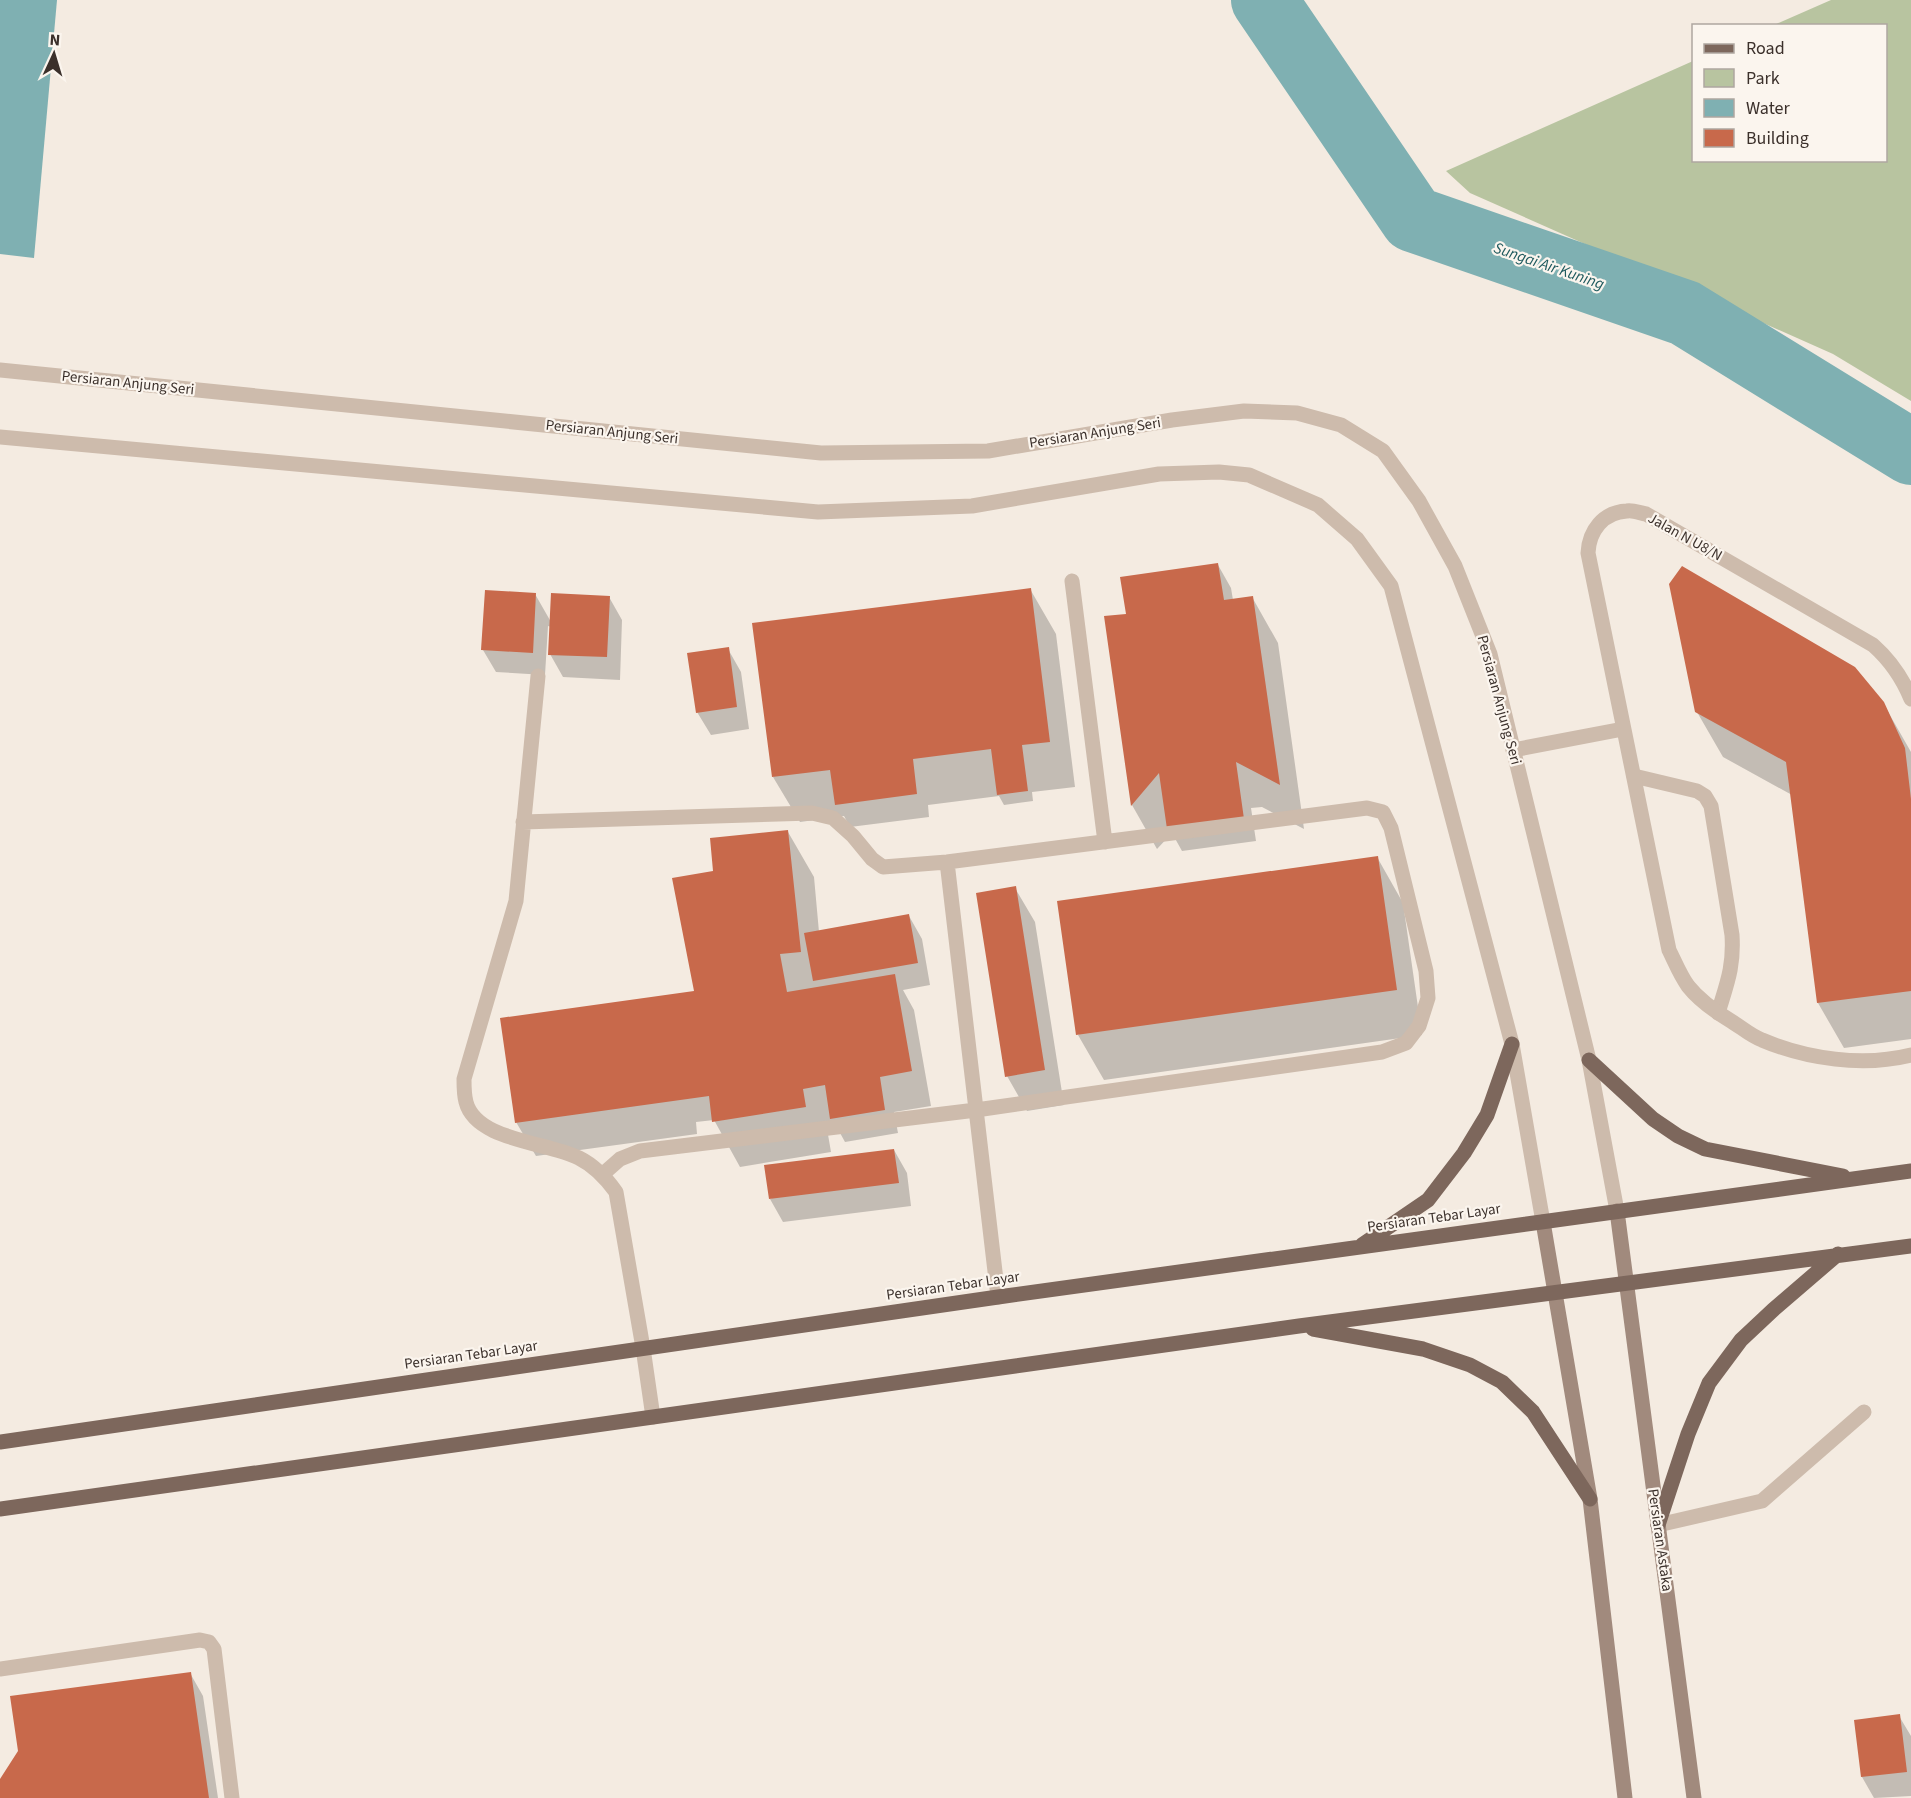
<svg xmlns="http://www.w3.org/2000/svg" width="1911" height="1798" viewBox="0 0 1911 1798" font-family="'Source Sans 3',sans-serif">
<rect width="100%" height="100%" fill="#f4ebe1"/>
<path fill="#b8c4a0" d="M1831,0H1911V401L1833,354L1470,193L1446,171L1693,61L1694,160H1886V26L1774,25Z"/>
<path fill="#7fb0b2" d="M0,0H57L34,258L0,254Z"/>
<path fill="#0003" d="M1218,565L1231,588L1233,600L1252,597L1278,643L1304,829L1262,807L1251,808L1256,841L1182,851L1172,833L1157,849L1132,805L1106,618L1127,615Z
M1030,589L1056,634L1075,787L1032,792L1033,801L1004,805L999,796L928,805L929,817L850,827L844,816L800,822L773,777Z
M535,594L551,622L609,597L622,620L620,680L563,677L550,654L551,627L548,626L545,675L496,672L483,650Z
M728,649L741,672L749,729L711,735L697,712Z
M1883,703L1911,752V1039L1844,1048L1818,1003L1792,795L1723,757L1697,712Z
M788,832L814,877L819,932L909,916L922,939L930,985L903,990L914,1010L931,1106L894,1112L898,1133L845,1142L834,1122L826,1123L831,1152L740,1167L714,1120L696,1122L697,1134L536,1156L516,1122L695,993L715,872Z
M1377,857L1403,903L1422,1035L1104,1080L1078,1035Z
M1015,888L1035,922L1064,1105L1027,1111L1007,1076Z
M894,1150L907,1173L911,1206L783,1222L770,1199Z
M190,1673L203,1696L218,1798H0V1782Z
M1899,1716L1911,1736V1796L1874,1798L1862,1777L1855,1721Z"/>
<g fill="none" stroke-linecap="round" stroke-linejoin="round">
<path stroke="#7fb0b2" stroke-width="66" d="M1264,0L1413,219L1685,313L1911,452"/>
</g>
<path fill="#c8694b" d="M1218,563L1224,600L1253,596L1280,785L1236,762L1244,819L1167,829L1159,773L1131,806L1104,616L1126,614L1120,577Z
M1682,566L1855,667L1884,702L1905,748L1911,799V991L1817,1003L1786,762L1695,712L1669,584Z
M1031,588L1050,742L1022,745L1028,791L997,795L991,749L913,759L917,794L835,805L830,770L772,777L752,623Z
M485,590L536,593L533,653L481,650Z
M551,593L610,596L607,657L548,655Z
M729,647L737,707L696,713L687,653Z
M788,830L801,952L780,954L787,992L895,974L912,1071L880,1077L885,1110L830,1119L825,1085L803,1089L806,1107L712,1122L709,1096L515,1123L500,1018L694,991L672,878L713,871L710,838Z
M1378,856L1397,990L1076,1035L1057,901Z
M1016,886L1045,1070L1005,1077L976,893Z
M909,914L918,963L813,981L804,933Z
M894,1149L899,1183L769,1199L764,1165Z
M191,1672L209,1798H0V1779L18,1751L10,1696Z
M1900,1714L1907,1772L1861,1777L1854,1720Z"/>
<g fill="none" stroke-linecap="round" stroke-linejoin="round">
<path stroke="#cdbbac" stroke-width="15" d="M1072,581L1105,842
M538,676L516,901L464,1079C464,1086 464,1095 466,1102C476,1141 548,1142 579,1158C595,1166 606,1178 616,1192L643,1348L653,1417
M1634,776L1697,791L1705,796L1711,806L1732,935C1734,967 1727,983 1718,1013
M523,822L812,813L833,818L853,836L872,859L883,867L947,862L1367,808L1383,812L1391,828L1426,971L1428,998L1419,1026L1406,1043L1382,1052L976,1110L640,1151L620,1159L603,1174
M947,862L998,1297
M1658,1525L1762,1501L1864,1412
M0,1669L200,1640L209,1642L214,1649L232,1798"/>
<path stroke="#cdbbac" stroke-width="15" d="M1911,699C1902,677 1891,661 1873,645L1646,514C1640,513 1633,510 1627,511C1603,512 1589,531 1588,553L1669,950C1675,962 1680,975 1688,986C1699,1000 1716,1012 1731,1021C1741,1027 1751,1036 1762,1040C1807,1059 1863,1067 1911,1055
M1513,750L1623,729"/>
<path stroke="#cdbbac" stroke-width="15" d="M0,370L821,453L988,451L1172,420L1244,411L1297,413L1341,425L1383,451L1419,501L1455,566L1490,654L1589,1060L1617,1211
M0,437L818,512L972,506L1159,474L1219,472L1249,475L1318,505L1357,539L1391,586L1512,1044L1543,1222"/>
<path stroke="#a18a7d" stroke-width="15" d="M1617,1211L1694,1798
M1543,1222L1590,1499L1625,1798"/>
<path stroke="#7d675c" stroke-width="15" d="M1589,1060L1653,1119L1678,1136L1705,1149L1843,1176
M1362,1245L1428,1200L1464,1153L1487,1115L1512,1044
M1313,1329L1423,1349L1470,1365L1502,1382L1533,1412L1590,1499
M0,1442L998,1297L1911,1171
M0,1509L1299,1326L1911,1246
M1658,1525L1688,1434L1709,1383L1741,1340L1773,1310L1838,1254"/>
</g>
<g text-anchor="middle" dominant-baseline="central" stroke-width="4.5" stroke-linejoin="round" paint-order="stroke">
<g font-size="15" fill="#3b302b" stroke="#fbf5ee">
<text transform="translate(128 383) rotate(6)">Persiaran Anjung Seri</text>
<text transform="translate(612 432) rotate(6)">Persiaran Anjung Seri</text>
<text transform="translate(1095 433) rotate(-9)">Persiaran Anjung Seri</text>
<text transform="translate(1685 537) rotate(29)">Jalan N U8/N</text>
<text transform="translate(1499 700) rotate(75)">Persiaran Anjung Seri</text>
<text transform="translate(1434 1218) rotate(-8)">Persiaran Tebar Layar</text>
<text transform="translate(953 1286) rotate(-8)">Persiaran Tebar Layar</text>
<text transform="translate(471 1355) rotate(-8)">Persiaran Tebar Layar</text>
<text transform="translate(1660 1540) rotate(82)">Persiaran Astaka</text>
</g>
<g font-size="16" font-style="italic" fill="#1f5a5e" stroke="#fbf5ee">
<text transform="translate(1549 266) rotate(19)">Sungai Air Kuning</text>
</g>
</g>
<rect x="1692" y="24" width="195" height="138" fill="#fbf5ee" stroke="#aea6a0" stroke-width="1.5"/>
<rect x="1704" y="44" width="30" height="9" fill="#7d675c" stroke="#aea6a0" stroke-width="1.5"/>
<text x="1746" y="54" font-size="18" fill="#3b302b">Road</text>
<rect x="1704" y="69" width="30" height="18" fill="#b8c4a0" stroke="#aea6a0" stroke-width="1.5"/>
<text x="1746" y="84" font-size="18" fill="#3b302b">Park</text>
<rect x="1704" y="99" width="30" height="18" fill="#7fb0b2" stroke="#aea6a0" stroke-width="1.5"/>
<text x="1746" y="114" font-size="18" fill="#3b302b">Water</text>
<rect x="1704" y="129" width="30" height="18" fill="#c8694b" stroke="#aea6a0" stroke-width="1.5"/>
<text x="1746" y="144" font-size="18" fill="#3b302b">Building</text>
<g transform="translate(54 54) rotate(4)" stroke="#fbf5ee" stroke-width="4.5" paint-order="stroke">
<path d="M0-4.5L10 22L0 15L-10 22Z" fill="#3b302b"/>
<text y="-9" font-size="16" font-weight="bold" text-anchor="middle" fill="#3b302b">N</text>
</g>
</svg>
